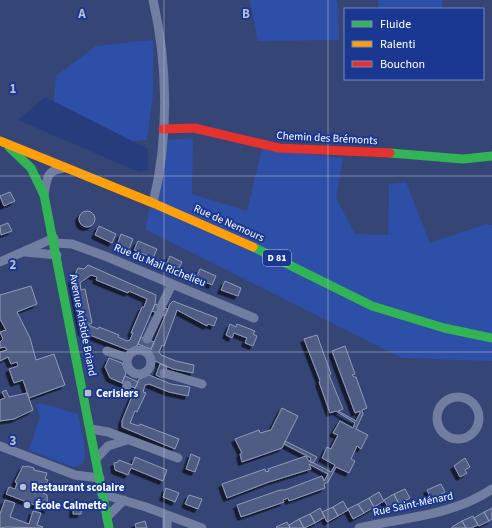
<svg xmlns="http://www.w3.org/2000/svg" width="492" height="528" viewBox="0 0 492 528" font-family="'Source Sans 3',sans-serif">
<defs>
<filter id="shadow"><feDropShadow dx="-3.5" dy="3.5" stdDeviation="0" flood-color="#0009"/></filter>
</defs>
<rect width="100%" height="100%" fill="#354576"/>
<path fill="#2e4fa7" d="M250,0H337L339,40L258,41Z
M378,0H442V9H378Z
M153,40V95L147,140L116,142L53,112L56,76L96,46Z
M193,138L192,194L247,211L262,149L343,158L336,198L355,234L388,235L389,184L406,182L430,243L486,224L492,225V361L402,358L145,229L165,140Z
M36,404H44L78,414C79,423 88,453 84,461C82,465 77,466 73,467L29,450L40,417Z"/>
<path fill="#263c7d" d="M45,97L148,149V170L139,172L18,120Z"/>
<path fill="#4f5d84" stroke="#919bb7" fill-rule="evenodd" filter="url(#shadow)" d="M10,192L15,201L4,206L0,196Z
M79 219a8 8 0 1 1 16 0a8 8 0 1 1-16 0Z
M8,223L12,231L1,235L0,226Z
M99,226L116,234L112,243L95,235Z
M121,234L133,239L129,249L117,245Z
M138,241L157,249L153,258L134,250Z
M170,256L182,262L178,270L166,265Z
M88,265L156,295L155,304L137,346L128,350L82,332L72,279L76,275V272L78,268L84,269ZM91,275L97,277L96,280L128,293L129,291L147,299L144,307H142L131,333H133L130,340L127,341L118,337L119,335L99,327L98,329L88,325L92,323L85,289L81,290L80,283Z
M200,269L216,276L212,285L196,278Z
M225,281L241,288L238,296L221,290Z
M31,286L37,304L17,312L30,338L36,360L54,354L65,385L29,398L23,380L14,383L9,369L18,366L17,362L11,364L8,357L0,361V352L7,350L5,347L0,348V342L3,339L0,332L6,330L0,319V295Z
M173,301L217,318L214,326L208,324L207,326L177,310L164,346L162,345L159,352L161,355L176,361L194,365L193,373L173,369L155,361L150,352L170,304Z
M155,304L168,309L165,316L152,311Z
M230,324L236,327L237,324L255,331L253,334L257,336L253,346L245,343L247,338L234,333L232,338L226,335Z
M317,335L331,374L329,375L343,409L338,411L356,421L360,413V411L355,413L332,351L345,346L355,374L352,375L354,377H356L367,408L362,410L363,414L356,429L368,435L361,449L357,446L351,459L355,461L349,473L336,467L328,482L324,484L325,488L289,501L288,498L283,500L284,502L241,517L237,505L280,490H285L322,476L324,481L328,474L309,464L311,469L269,482L227,498L222,484L265,469L266,472L269,471L268,469L306,456L308,460L331,472L335,465L322,458L327,447L331,449L338,435L333,433L340,421L353,428L355,423L336,411L330,413L319,382L320,381L319,378L304,339Z
M141,337L154,342L151,349L138,344Z
M109,358L122,363L126,373L122,383L110,378L105,367Z
M160,364L167,367L162,378L156,375Z
M149,375L171,384L190,387L188,396L169,392L149,384L145,385L143,392L146,393L137,412L135,411L130,423L139,426L140,424L179,439L175,449L122,427V421L139,379Z
M125,376L138,382L135,388L122,383Z
M6,390L9,397L27,393L33,410L14,419L0,421V400L5,398L2,392Z
M282,408L298,416L282,448L242,462L240,454L242,453L235,439L259,430L260,433L271,430Z
M285,441L317,457L313,463L310,462L311,458L284,444Z
M191,454L200,458L195,472L186,469Z
M135,457L167,470L163,481L131,468L128,475L115,470L114,463L118,462L119,460L132,465Z
M465,458L470,467L465,470L467,473L460,477L454,466Z
M23,466L26,467L27,466L34,468V470L47,473L45,479L48,480L43,493L47,495L48,510L6,494L9,487L15,489L17,483L15,482ZM33,482L40,484L38,492L35,493L30,490Z
M441,484L445,492L431,499L427,490Z
M166,488L179,493L175,502L163,497Z
M405,489L410,498L399,504L394,494Z
M379,492L384,501L374,507L369,498Z
M394,494L399,504L389,509L384,500Z
M189,495L202,499L198,509L185,504Z
M369,498L374,507L364,513L358,504Z
M5,500L15,503L10,517L29,524L33,511L41,513L37,525L43,527L42,528L6,527L0,528V514Z
M343,501L348,510L338,516L333,507Z
M74,502L82,503L81,514H73Z
M358,504L364,513L353,519L348,509Z
M333,507L338,516L327,522L322,512Z
M320,508L325,517L315,523L310,514Z
M492,508V519L489,521L484,512Z
M484,512L489,521L479,526L474,518Z
M310,514L315,523L304,528L299,519Z
M473,516L478,525L471,528H466L462,521Z
M299,519L304,528H290L289,525Z
M145,521L147,528H136L135,524Z
M462,521L466,528H452V527Z
M287,522L290,528H277L276,527Z"/>
<g fill="none" stroke-linecap="round" stroke-linejoin="round">
<path stroke="#727ea1" stroke-width="9" d="M44,195C47,179 46,170 64,168
M153,203C169,139 168,64 153,0
M55,243L72,244L105,256L254,318
M25,252L57,255
M0,262L54,238
M161,307L172,284
M147,339L159,314
M127 362a12 12 0 1 1 24 0a12 12 0 1 1-24 0Z
M107,351L128,358
M164,373L202,384
M126,389L127,385
M437 418a21 21 0 1 1 42 0a21 21 0 1 1-42 0Z
M91,429L108,432L178,458
M0,446L75,475L100,478
M96,459L108,446L127,440
M102,494L146,507L202,528
M107,517L124,500
M167,528V515
M359,528C405,517 452,516 492,489"/>
<path stroke="#30b455" stroke-width="9" d="M9,147L31,168L44,195L109,528
M390,153L463,159L492,156
M253,247L372,306L444,328L492,338"/>
<path stroke="#ff9f0a" stroke-width="9" d="M0,141L153,203L253,247"/>
<path stroke="#e5322d" stroke-width="9" d="M163,129L194,128L279,148L390,153"/>
</g>
<path fill="none" stroke="#b8becf" stroke-width="1" stroke-opacity="0.55" d="M164,0V528M328,0V528M0,176H492M0,352H492"/>
<g fill="#b8becf" stroke="#1a3891" stroke-width="1.5">
<rect x="84" y="389" width="8" height="8" rx="2"/>
<circle cx="23" cy="487" r="4"/>
<circle cx="27" cy="505" r="4"/>
</g>
<g text-anchor="middle" dominant-baseline="central" stroke-width="4" stroke-linejoin="round" paint-order="stroke">
<rect fill="#1a3891" stroke="#bac3de" stroke-width="1" x="263" y="250" width="28" height="16" rx="3"/>
<g font-size="10" font-weight="bold" fill="#fff">
<text x="277" y="258">D 81</text>
</g>
<g font-size="11" fill="#fff" stroke="#1a3891">
<text transform="translate(327 138) rotate(3)">Chemin des Brémonts</text>
<text transform="translate(229 223) rotate(24)">Rue de Nemours</text>
<text transform="translate(160 265) rotate(22)">Rue du Mail Richelieu</text>
<text transform="translate(83 325) rotate(79)">Avenue Aristide Briand</text>
<text transform="translate(413 504) rotate(-12)">Rue Saint-Ménard</text>
</g>
<g font-size="11" font-weight="bold" fill="#fff" stroke="#1a3891" text-anchor="start">
<text x="96" y="393">Cerisiers</text>
<text x="31" y="487">Restaurant scolaire</text>
<text x="35" y="505">École Calmette</text>
</g>
</g>
<g font-size="13" text-anchor="middle" font-weight="bold" fill="#b8becf" stroke="#1a3891" stroke-width="4" stroke-linejoin="round" paint-order="stroke">
<text x="82" y="18">A</text>
<text x="246" y="18">B</text>
<text x="13" y="93">1</text>
<text x="13" y="269">2</text>
<text x="13" y="445">3</text>
</g>
<rect x="344" y="8" width="140" height="72" fill="#1a3891" stroke="#7688bd"/>
<rect x="352" y="21" width="20" height="6" fill="#30b455" stroke="#7688bd"/>
<text x="380" y="28" font-size="12" fill="#ffffff">Fluide</text>
<rect x="352" y="41" width="20" height="6" fill="#ff9f0a" stroke="#7688bd"/>
<text x="380" y="48" font-size="12" fill="#ffffff">Ralenti</text>
<rect x="352" y="61" width="20" height="6" fill="#e5322d" stroke="#7688bd"/>
<text x="380" y="68" font-size="12" fill="#ffffff">Bouchon</text>
</svg>
